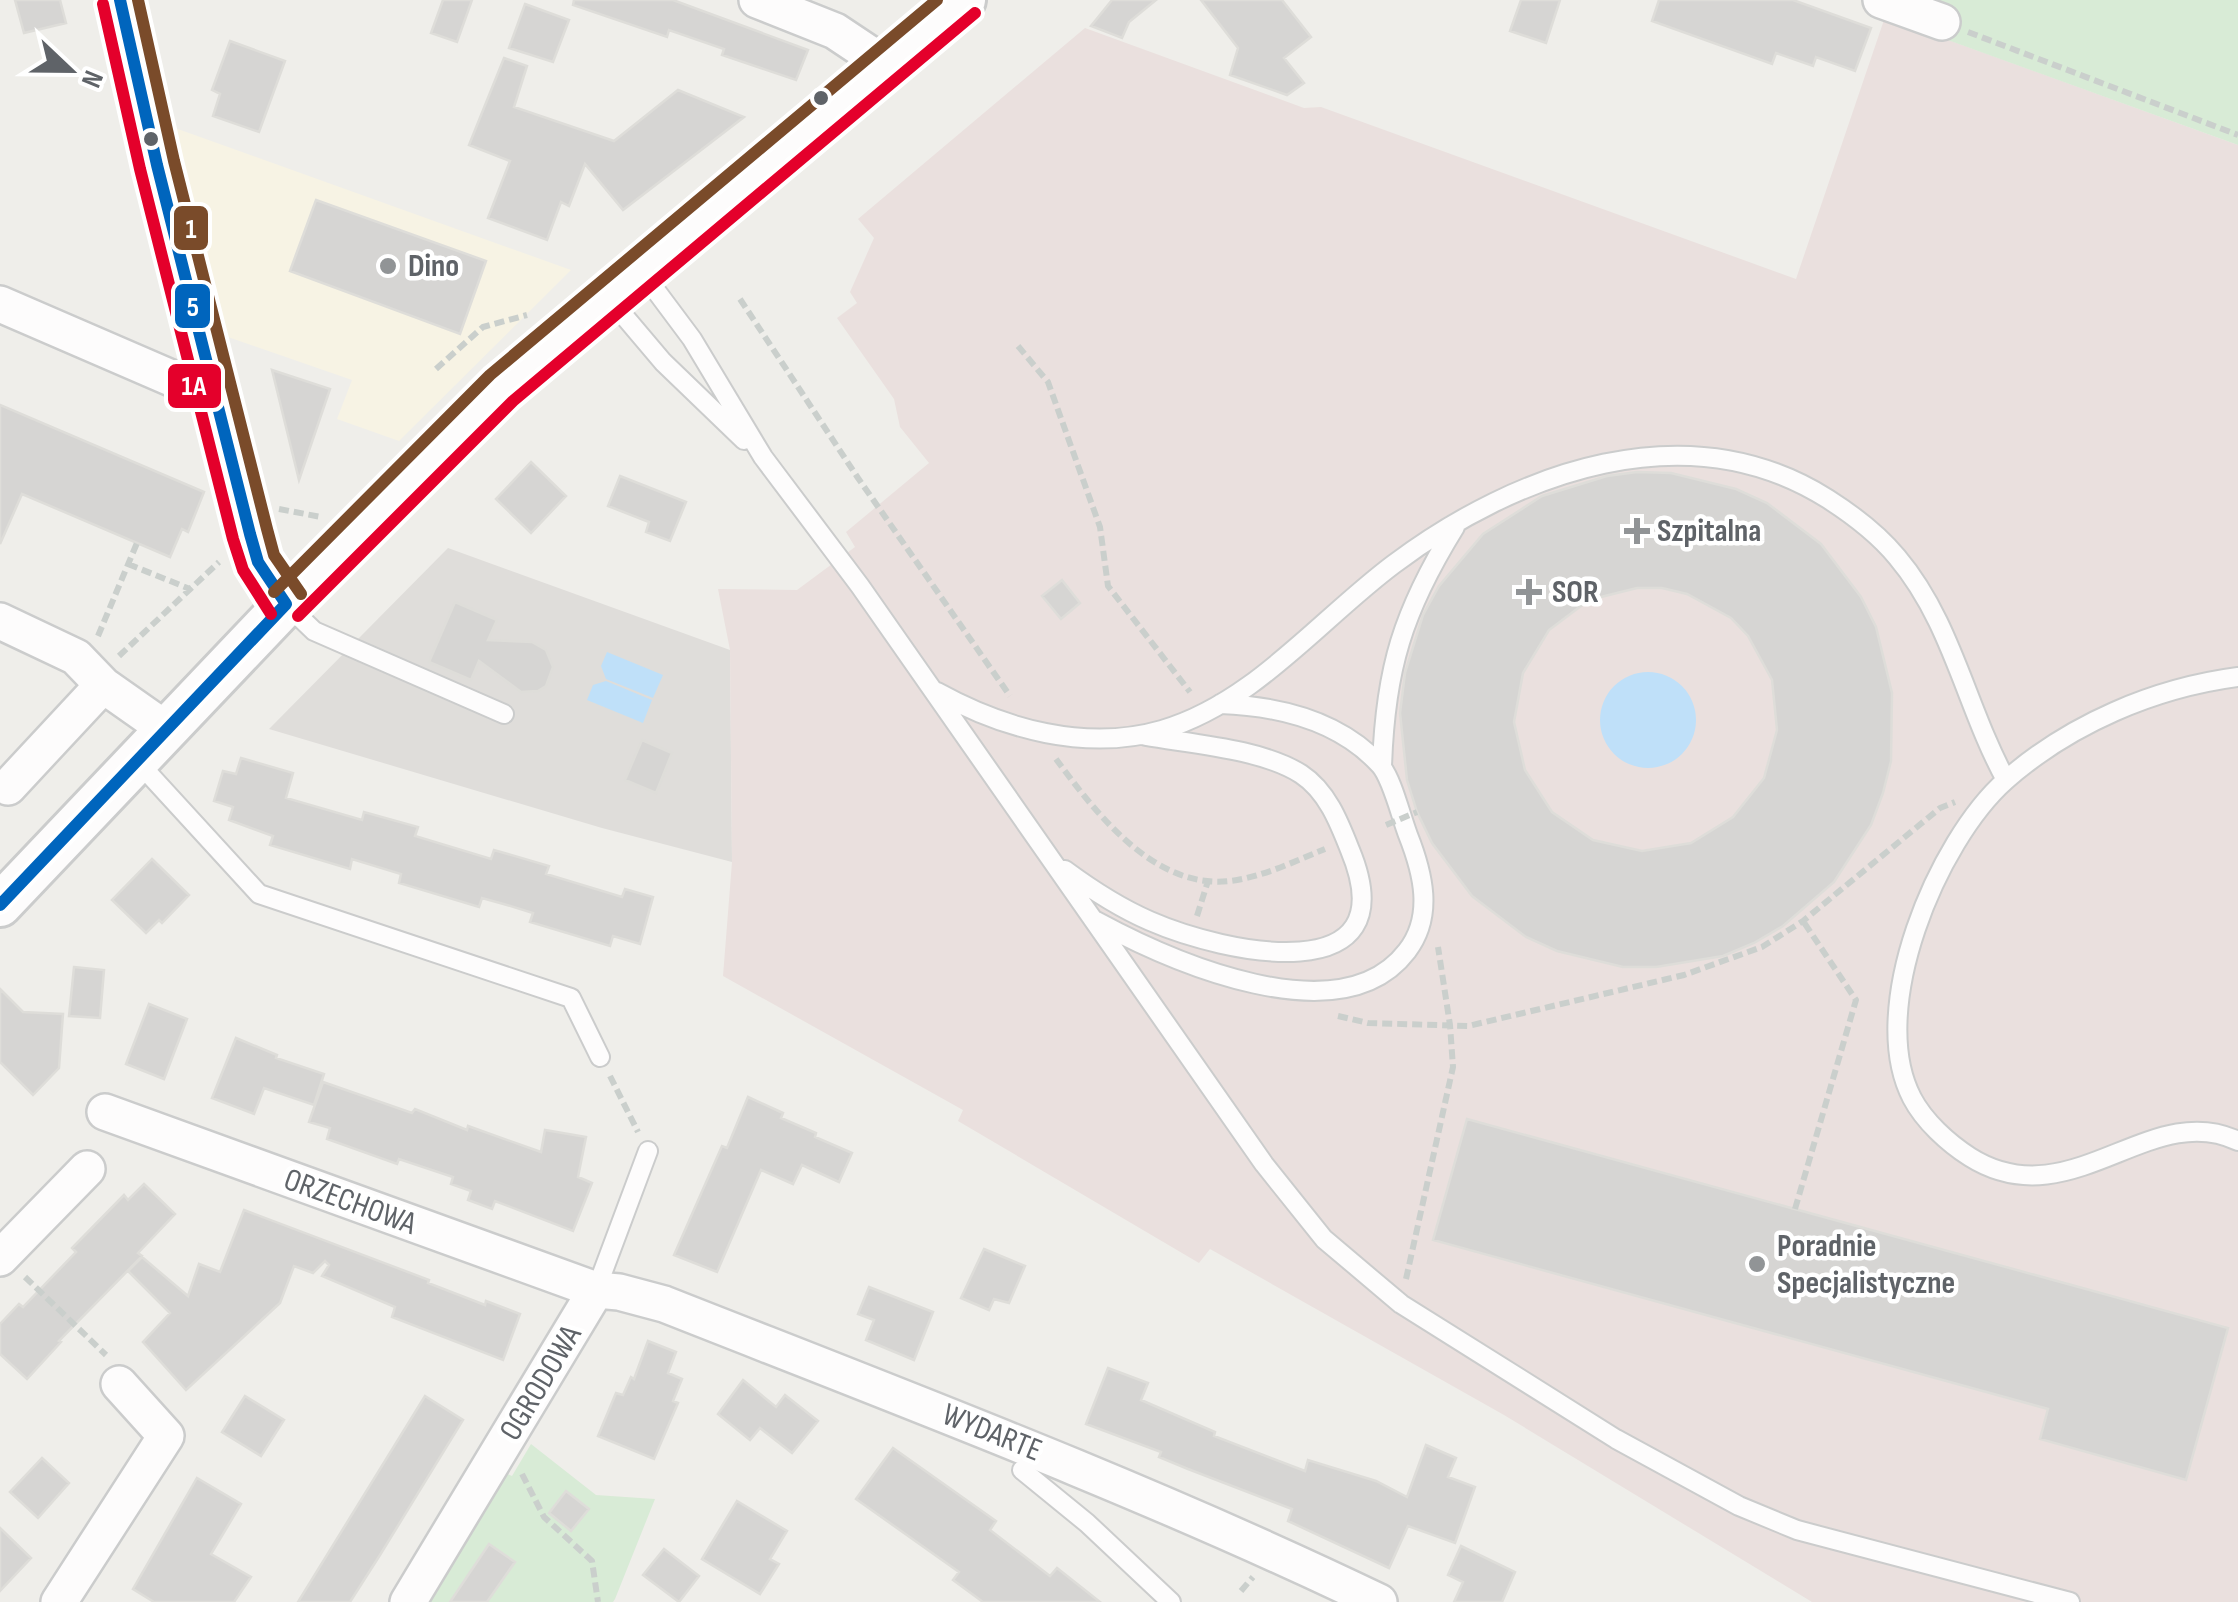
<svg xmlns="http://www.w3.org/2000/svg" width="2238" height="1602" viewBox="0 0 2238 1602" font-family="'Sofia Sans Condensed',sans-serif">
<rect width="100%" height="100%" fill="#efeeea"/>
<path fill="#f7f3e4" d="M175,128L571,270L399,441L337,419L352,380L225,336Z"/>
<path fill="#dfddda" d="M448,548L730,650L732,862L602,828L269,729Z"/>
<path fill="#eae0de" d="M1885,17L2238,145V1602H1812L1504,1415L1210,1249L1199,1263L958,1121L963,1110L723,976L732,862L730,650L718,589L797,590L855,547L846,532L929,463L900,427L894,399L837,318L857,303L850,292L874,238L858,219L1085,28L1304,108L1321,107L1796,279Z"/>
<path fill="#d8ebd6" d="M1914,0H2238V145L1945,39Z
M531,1444L596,1495L655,1499L615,1599L613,1602H424L503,1472L512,1476Z"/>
<path fill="#bfe0f9" d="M607,652L663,675L653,698L606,679L601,666Z
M1600 720a48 48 0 1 1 96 0a48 48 0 1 1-96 0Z
M606,681L652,700L643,723L587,700L593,685Z"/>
<path fill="#d6d5d3" stroke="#deddd9" stroke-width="2.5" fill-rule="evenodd" d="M15,0H60L66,23L24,33Z
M443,0H472L457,42L431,33Z
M574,0H673L808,50L796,80L722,55L724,49L669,30L667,37L573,5Z
M1112,0H1156L1129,22L1122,38L1091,26Z
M1201,0H1282L1311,37L1284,58L1304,83L1287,95L1230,75L1238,48Z
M1521,0H1560L1546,43L1510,31Z
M1659,0H1793L1871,28L1855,71L1816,57L1813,66L1776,53L1772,64L1652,21Z
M525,4L569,20L553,62L509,48Z
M230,41L285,61L259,132L213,116L220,94L212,90Z
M504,58L527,66L514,107L614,141L678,90L744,117L623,210L585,164L569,206L561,202L547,240L488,218L510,161L469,145Z
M316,200L486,261L460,334L290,271Z
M272,370L330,389L299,480Z
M0,405L204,492L188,532L182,529L170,557L22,494L0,544Z
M531,462L566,496L531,533L496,499Z
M1637,472L1671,473L1736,489L1767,503L1821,544L1861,597L1876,627L1892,693L1891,761L1883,793L1871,825L1834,882L1783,926L1754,943L1723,956L1656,967H1623L1557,951L1526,937L1472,896L1432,843L1417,812L1407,780L1400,713L1405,673L1423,615L1439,586L1483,534L1542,496L1607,476ZM1637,588H1662L1687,594L1731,618L1748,636L1772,680L1777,730L1764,778L1733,817L1691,843L1642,851L1593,840L1552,812L1525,770L1514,722L1523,673L1549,630L1589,600Z
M620,476L686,502L670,541L646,532L649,522L608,506Z
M1062,580L1080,603L1061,619L1042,596Z
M455,602L497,620L488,640L532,642L546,650L553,667L546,686L538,691L521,692L479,661L471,680L429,662Z
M642,740L672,753L656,793L625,780Z
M241,758L293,773L286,798L362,820L364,812L418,827L415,836L491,859L494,850L549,866L546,874L622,897L625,889L653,897L640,944L613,936L610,946L530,922L533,913L507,905L482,898L479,907L399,883L401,874L352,859L350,869L270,845L273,836L229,820L233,807L214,801L223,771L236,774Z
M152,859L189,895L162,923L159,920L146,933L112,900Z
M74,967L104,970L100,1018L69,1016Z
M0,989L23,1012L63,1014L59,1068L33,1095L0,1062Z
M149,1004L187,1019L164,1079L126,1064Z
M236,1038L277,1055L276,1058L324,1074L314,1105L264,1088L254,1114L212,1098Z
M323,1082L412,1113L415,1109L467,1130L468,1126L541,1152L545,1130L586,1137L578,1177L592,1183L573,1231L495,1201L492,1209L468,1200L471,1191L451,1184L453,1177L399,1159L397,1164L327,1139L330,1128L309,1122Z
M748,1097L783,1113L781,1118L816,1133L815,1137L852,1153L839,1182L802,1165L793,1184L761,1170L717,1272L674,1255L722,1146L727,1148Z
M1467,1119L2228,1328L2186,1480L2040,1439L2048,1409L1433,1240Z
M144,1184L175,1214L138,1253L142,1256L59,1341L61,1342L27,1379L0,1354V1324L19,1304L23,1307L76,1252L72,1248L124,1195L128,1200Z
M244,1210L429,1280L428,1283L485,1305L486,1301L520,1314L503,1360L392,1317L395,1307L322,1276L329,1265L325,1261L313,1273L294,1266L280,1303L186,1390L143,1342L170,1313L128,1271L142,1257L188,1296L199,1264L220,1272Z
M984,1249L1025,1266L1009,1303L994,1299L989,1310L961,1298Z
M869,1287L933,1312L914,1360L866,1340L874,1320L858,1314Z
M648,1341L676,1352L668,1373L682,1379L673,1401L678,1403L654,1459L598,1436L616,1393L623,1395L631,1377L634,1379Z
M1108,1368L1148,1383L1141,1400L1215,1432L1214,1436L1305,1471L1308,1460L1376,1481L1407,1497L1426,1445L1456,1458L1448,1477L1475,1487L1455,1543L1408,1526L1389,1568L1288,1521L1292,1509L1188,1469L1159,1457L1161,1452L1086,1424Z
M743,1380L776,1407L785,1395L818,1421L792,1453L760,1428L750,1440L718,1414Z
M245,1396L284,1420L261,1456L222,1432Z
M425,1396L463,1420L380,1555L350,1602H298Z
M893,1448L996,1521L990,1530L1050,1576L1057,1568L1100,1602H983L953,1580L959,1572L856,1499Z
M42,1458L69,1483L38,1518L10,1492Z
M197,1478L241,1504L211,1554L251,1577L234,1602H154L133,1589Z
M566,1491L589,1509L571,1531L549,1513Z
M737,1501L787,1531L770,1559L779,1564L760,1594L702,1559Z
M0,1528L31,1558L0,1591Z
M489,1544L515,1562L487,1602H450Z
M1461,1546L1515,1572L1502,1602H1454L1463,1582L1448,1575Z
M664,1549L699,1576L679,1602L643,1575Z"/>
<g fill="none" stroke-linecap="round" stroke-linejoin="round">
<g stroke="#cbcccc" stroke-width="22">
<path id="service" d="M642,272L692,339L763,457L860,586L1264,1164L1324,1239L1401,1304L1616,1439L1739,1506L1797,1530L2070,1602
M608,297L663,362L744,440
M287,605L314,631L504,714
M2238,677C2154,688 2070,724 2006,780C1937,841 1866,1010 1912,1098C1924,1121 1948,1143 1970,1157C2070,1220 2150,1098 2238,1141
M937,692C1004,729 1086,752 1162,730C1254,703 1319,620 1394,564C1517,472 1687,410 1828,499C1853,515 1878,534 1897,557C1952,622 1966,707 2006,780
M138,762L259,894L571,998L600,1057
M1382,767C1385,669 1403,611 1455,527
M1065,870C1092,890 1120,908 1150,921C1223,953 1410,994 1350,850C1339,822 1327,791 1301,774C1262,749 1192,744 1146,736
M1096,921C1170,961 1341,1038 1407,951C1434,916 1423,873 1408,835C1401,817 1392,778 1380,765C1339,720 1277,706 1220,704
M596,1290L648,1151
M1022,1470L1087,1523L1171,1602"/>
</g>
<g stroke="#cbcccc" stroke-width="40">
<path id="minor" d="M757,0L835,31L886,65
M1881,0L1942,22
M0,304L215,397
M0,621L76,657L103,685
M8,787L103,685L167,730
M105,1112L596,1290L619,1292L664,1304C905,1399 1146,1490 1379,1602
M0,1258L87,1169
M59,1602L166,1436L119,1384
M408,1602L596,1290"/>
</g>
<g stroke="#cbcccc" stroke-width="48">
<path id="tertiary" d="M120,0L157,165L250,534L258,562L286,604
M0,905L286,604L501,388L964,0"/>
</g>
<path stroke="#cacfcc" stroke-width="6" stroke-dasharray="10 5" stroke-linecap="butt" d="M1968,32L2238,135
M740,299L858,478L1010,696
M1018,346L1048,382L1100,527L1108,586L1190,692
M436,369L483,327L527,315
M279,509L321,517
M128,564L190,589
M98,636L137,543
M119,656L219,562
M1056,759C1095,812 1154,890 1230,881C1263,877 1295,861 1325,849
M1197,916L1208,881
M1338,1016L1368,1023L1468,1026L1684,975L1762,947L1803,921L1940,808L1955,802
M610,1076L638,1132
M1795,1209L1856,1000L1803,921
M25,1277L106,1355
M1406,1279L1453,1067L1450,1025L1438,947
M522,1474L544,1517L592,1561L598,1602
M1241,1591L1253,1577"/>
<use href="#service" stroke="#fdfcfc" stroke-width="18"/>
<use href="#minor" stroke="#fdfcfc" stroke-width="35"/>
<use href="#tertiary" stroke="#fdfcfc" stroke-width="42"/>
<path stroke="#cacfcc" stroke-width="6" stroke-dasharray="10 5" stroke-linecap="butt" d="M1386,825L1417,812"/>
<g stroke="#fff" stroke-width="20">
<path id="bus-1" d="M120,0L157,165L250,534L258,562L286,604
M0,905L286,604"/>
</g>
<g stroke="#fff" stroke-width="20">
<path id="bus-2" d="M103,4L140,169L233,539L243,570L271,614
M298,616L513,401L975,13"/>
</g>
<g stroke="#fff" stroke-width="20">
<path id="bus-3" d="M138,0L174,161L267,529L274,555L301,594
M274,592L490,375L937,0"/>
</g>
<use href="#bus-1" stroke="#0065bd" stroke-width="12"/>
<use href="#bus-2" stroke="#e4002b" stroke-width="12"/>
<use href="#bus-3" stroke="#7a4b2a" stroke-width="12"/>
</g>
<g fill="#5f6368" stroke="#fff" stroke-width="4">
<circle cx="821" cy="98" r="9"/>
<circle cx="151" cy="139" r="9"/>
</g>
<g fill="#919496" stroke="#fff" stroke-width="4">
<circle cx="388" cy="266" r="10"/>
<path d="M1632 516h10v10h10v10h-10v10h-10v-10h-10v-10h10z"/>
<path d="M1524 577h10v10h10v10h-10v10h-10v-10h-10v-10h10z"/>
<circle cx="1757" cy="1264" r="10"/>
</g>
<g text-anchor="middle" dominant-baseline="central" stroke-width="9" stroke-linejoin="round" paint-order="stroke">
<g font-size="32" font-weight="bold" fill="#5f6368" stroke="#fff" text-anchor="start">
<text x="408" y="266">Dino</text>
<text x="1657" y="531">Szpitalna</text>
<text x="1552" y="592">SOR</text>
<text x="1777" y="1246">Poradnie<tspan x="1777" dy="37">Specjalistyczne</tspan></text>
</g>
<g font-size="32" fill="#5f6368" stroke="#fff">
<text transform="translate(350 1202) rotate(20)">ORZECHOWA</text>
<text transform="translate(541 1383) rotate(-59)">OGRODOWA</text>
<text transform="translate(992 1433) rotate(22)">WYDARTE</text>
</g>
</g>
<g stroke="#fff" stroke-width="4">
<rect x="172" y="204" width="38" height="48" rx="10" fill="#7a4b2a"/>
<rect x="173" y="282" width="39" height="48" rx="10" fill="#0065bd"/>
<rect x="166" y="362" width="57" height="48" rx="10" fill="#e4002b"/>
</g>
<g font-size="28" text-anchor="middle" font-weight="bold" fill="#fff">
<text x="191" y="238">1</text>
<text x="193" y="316">5</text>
<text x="194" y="395">1A</text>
</g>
<g transform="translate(70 70) rotate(112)" stroke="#ffffff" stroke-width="8" paint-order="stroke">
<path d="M0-8L18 38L0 25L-18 38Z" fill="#5f6368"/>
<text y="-15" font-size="28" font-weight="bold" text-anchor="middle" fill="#5f6368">N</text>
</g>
</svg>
